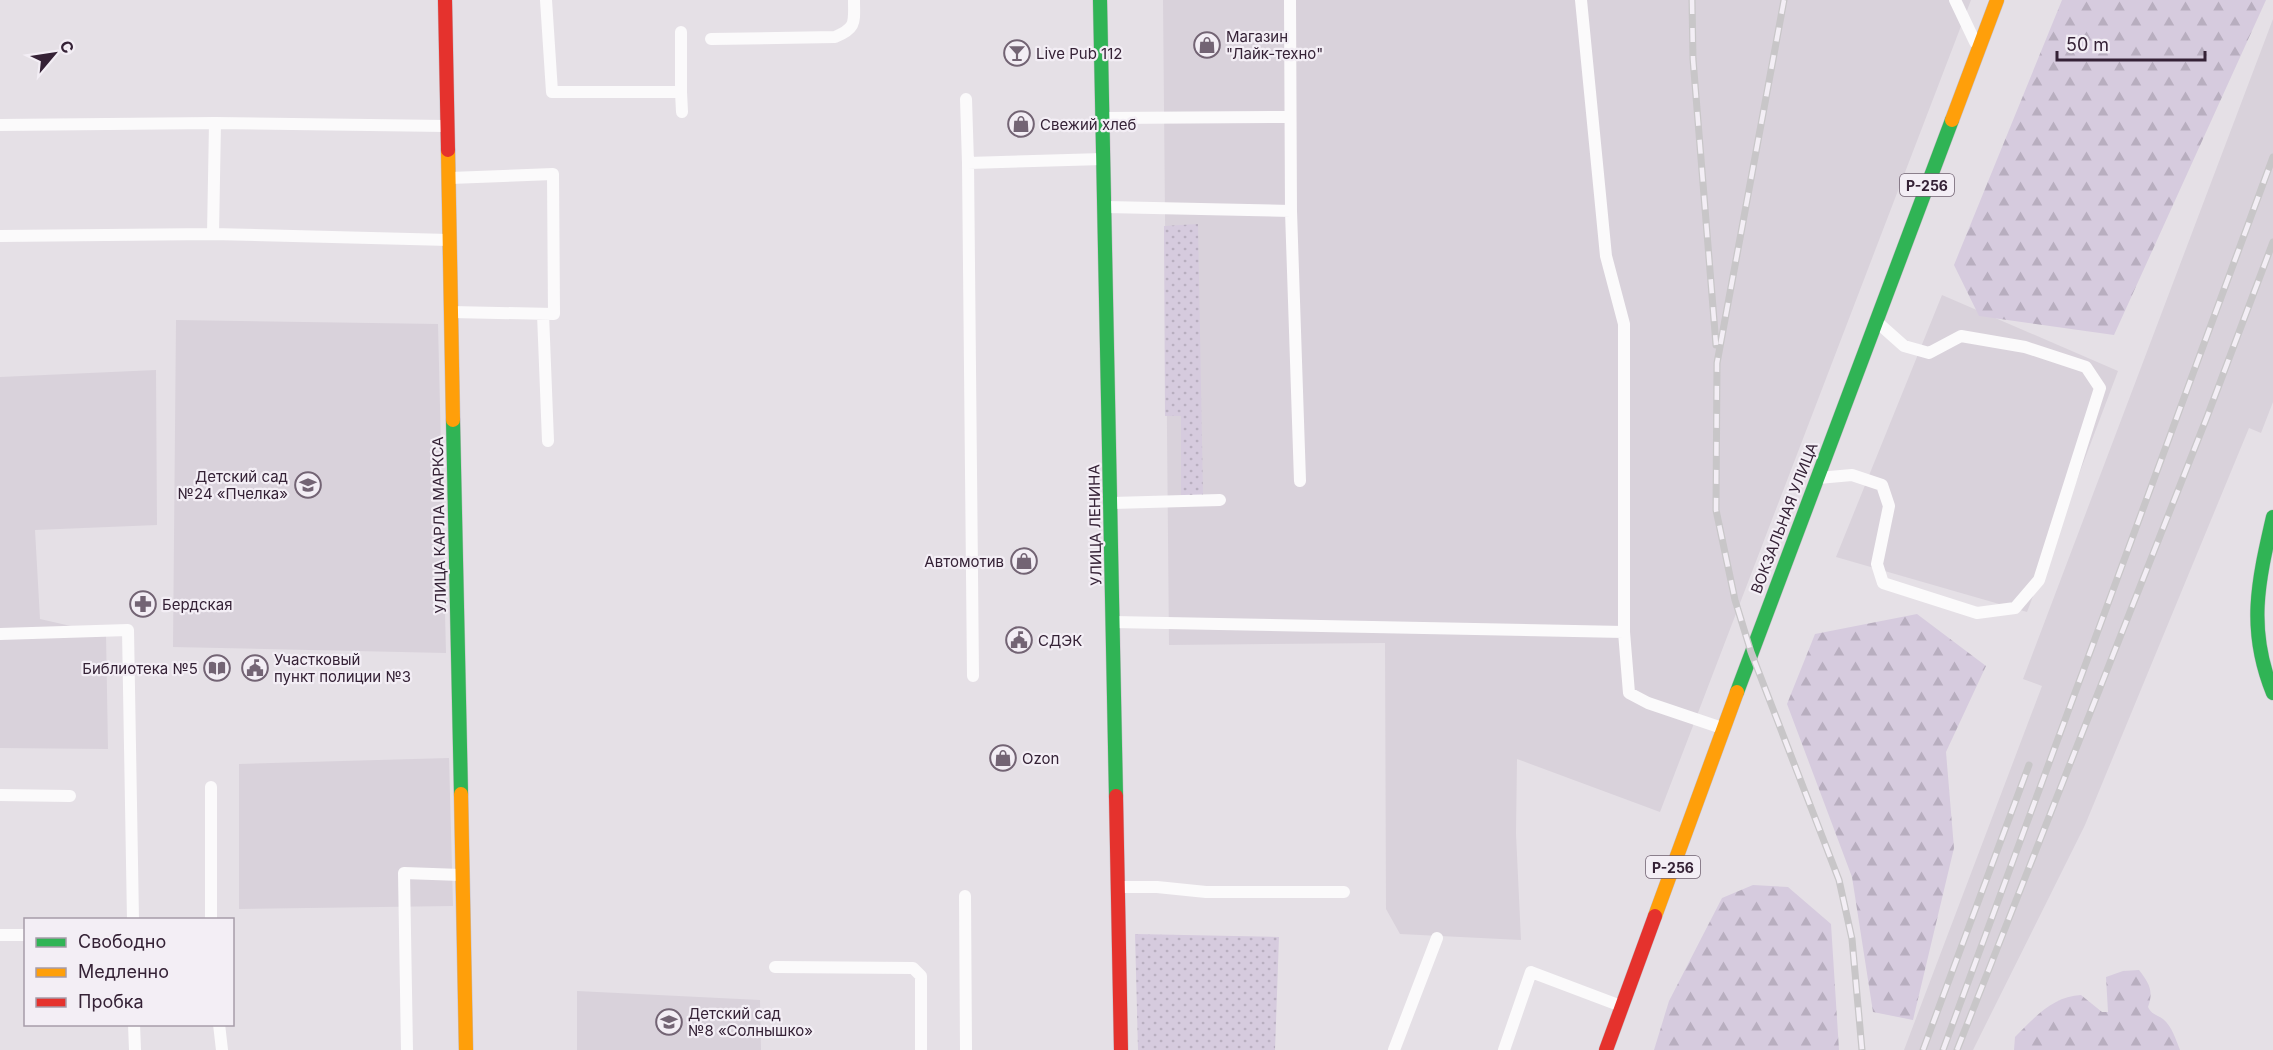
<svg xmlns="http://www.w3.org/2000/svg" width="2273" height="1050" viewBox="0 0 2273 1050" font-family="Inter,sans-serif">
<defs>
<pattern id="grass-dots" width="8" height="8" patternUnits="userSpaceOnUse" patternTransform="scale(1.5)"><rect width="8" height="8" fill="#d6cbde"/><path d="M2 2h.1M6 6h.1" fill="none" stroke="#b8aebf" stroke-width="1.8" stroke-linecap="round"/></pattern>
<pattern id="forest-firs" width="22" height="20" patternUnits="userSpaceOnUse" patternTransform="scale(1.5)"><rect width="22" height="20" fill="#d6cbde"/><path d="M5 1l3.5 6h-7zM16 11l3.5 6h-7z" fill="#b8aebf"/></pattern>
</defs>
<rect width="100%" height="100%" fill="#e5e0e6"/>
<path fill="#d9d2db" d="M1163,0H1971L1660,812L1517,759L1516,834L1521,940L1400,934L1386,909L1385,643L1169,645Z
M2273,19V402L2261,433L2249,428L2085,825L1973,1050H1904L2042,686L2023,679Z
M1942,295L2118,371L2027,612L1836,557Z
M176,320L438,324L446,653L173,647Z
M156,370L157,525L35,530L40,619L106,634L108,749L0,748V377Z
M449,758L453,906L239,909V764Z
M577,991L760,1000L761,1050H577Z"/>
<path fill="url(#grass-dots)" d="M1198,224L1203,495H1181V416H1165L1164,226Z
M1135,934L1279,937L1275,1050H1138Z"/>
<path fill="url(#forest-firs)" d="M2062,0H2266L2114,335L1979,316L1954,265Z
M1917,614L1986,666L1946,752L1954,848L1913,1020L1873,1012L1852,877L1787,704L1815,634Z
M1753,885L1788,887L1831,924L1839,1050H1654L1669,1001L1722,898Z
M2139,970C2149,983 2154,991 2148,1007C2152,1015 2156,1014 2163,1019C2172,1026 2176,1040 2180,1050H2014L2015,1037C2034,1018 2053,996 2081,995L2102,1012H2108L2106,977L2123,971Z"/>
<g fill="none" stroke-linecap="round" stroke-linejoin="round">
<g stroke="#c4bdc5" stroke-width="15">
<path id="fast" d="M1100,0L1116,796
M453,420L461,794
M2273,517C2258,582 2247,629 2273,693
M1737,692L1952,120"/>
</g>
<g stroke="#c4bdc5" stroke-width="15">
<path id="slow" d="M1952,120L1997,0
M448,150L453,420
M461,794L466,1050
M1655,916L1737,692"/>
</g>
<g stroke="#c4bdc5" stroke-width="15">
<path id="jam" d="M445,0L448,150
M1116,796L1121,1050
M1606,1050L1655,916"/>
</g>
<path stroke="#fbfafb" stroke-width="12" d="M546,0L552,92H681L682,112
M1290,0L1291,211L1300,481
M1581,0L1606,256L1624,324V632L1629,693L1648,703L1722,728
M1955,0L1975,42
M681,32V92
M711,39L835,37C857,28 854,22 854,0
M966,99L968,163L1103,159
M1104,118L1290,117
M0,125L215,123
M968,163L973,676
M450,178L553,174L554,314L451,312
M1106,207L1291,211
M213,234L215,123L446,126
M0,236L213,234L449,240
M543,314L548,441
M1818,478L1852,475L1882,485L1889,506L1877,564L1883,583L1977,613L2015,608L2039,580L2100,388L2086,367L2025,347L1961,336L1929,353L1904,346L1877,322
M1112,503L1220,500
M1113,622L1624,632
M0,634L128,630L133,920
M211,787V920
M0,795L70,796
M1120,887H1157L1206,892H1344
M965,896L966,1050
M0,935H26
M775,967L913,968L921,976V1050
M134,1024L135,1050
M219,1024L222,1050
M407,1050L404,873L461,875
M1394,1050L1437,938
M1504,1050L1531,972L1621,1006"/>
<use href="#fast" stroke="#30b455" stroke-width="14"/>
<use href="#slow" stroke="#ff9f0a" stroke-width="14"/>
<use href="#jam" stroke="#e5322d" stroke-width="14"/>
<g stroke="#c8c6c8" stroke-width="7">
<path id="rail" d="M1692,0L1693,59L1716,345
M1784,0L1717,363L1716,510L1735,600L1751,652L1839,880L1852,939L1862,1050
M1923,1050L2029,765
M1943,1050L2273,157
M1957,1050L2207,417L2273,242"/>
</g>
<use href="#rail" stroke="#f3eef5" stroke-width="4.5" stroke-dasharray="14" stroke-linecap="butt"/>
</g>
<defs>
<g id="shop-ring" transform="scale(1.35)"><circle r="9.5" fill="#f3eef5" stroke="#736474" stroke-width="1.5"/><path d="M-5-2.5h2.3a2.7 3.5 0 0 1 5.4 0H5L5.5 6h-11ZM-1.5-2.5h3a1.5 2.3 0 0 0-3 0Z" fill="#736474"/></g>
<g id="bar-ring" transform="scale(1.35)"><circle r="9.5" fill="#f3eef5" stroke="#736474" stroke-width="1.5"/><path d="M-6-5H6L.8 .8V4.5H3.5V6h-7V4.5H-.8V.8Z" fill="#736474"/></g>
<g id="school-ring" transform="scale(1.35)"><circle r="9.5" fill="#f3eef5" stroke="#736474" stroke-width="1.5"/><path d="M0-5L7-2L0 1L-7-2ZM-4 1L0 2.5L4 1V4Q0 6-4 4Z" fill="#736474"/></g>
<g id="pharmacy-ring" transform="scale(1.35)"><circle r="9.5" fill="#f3eef5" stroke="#736474" stroke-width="1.5"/><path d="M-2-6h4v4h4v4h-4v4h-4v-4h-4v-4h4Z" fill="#736474"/></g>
<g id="civic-ring" transform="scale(1.35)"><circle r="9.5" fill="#f3eef5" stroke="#736474" stroke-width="1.5"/><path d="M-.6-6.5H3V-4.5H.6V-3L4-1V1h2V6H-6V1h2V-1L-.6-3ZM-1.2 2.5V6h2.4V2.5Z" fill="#736474"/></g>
<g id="library-ring" transform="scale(1.35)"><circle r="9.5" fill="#f3eef5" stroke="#736474" stroke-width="1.5"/><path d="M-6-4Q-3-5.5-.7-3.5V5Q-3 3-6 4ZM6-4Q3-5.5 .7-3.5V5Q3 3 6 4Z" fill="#736474"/></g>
</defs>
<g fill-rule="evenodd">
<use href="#shop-ring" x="1207" y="45"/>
<use href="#bar-ring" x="1017" y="53"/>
<use href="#shop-ring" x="1021" y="124"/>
<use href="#school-ring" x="308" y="485"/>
<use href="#shop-ring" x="1024" y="561"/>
<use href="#pharmacy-ring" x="143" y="604"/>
<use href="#civic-ring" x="1019" y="640"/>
<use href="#library-ring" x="217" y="668"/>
<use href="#civic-ring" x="255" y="668"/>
<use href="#shop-ring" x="1003" y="758"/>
<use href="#school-ring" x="669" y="1022"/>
</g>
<g text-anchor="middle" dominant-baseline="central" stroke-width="4.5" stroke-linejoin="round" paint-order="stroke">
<g fill="#f3eef5" stroke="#6e5f6f" stroke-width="1.5">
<rect x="1900" y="174" width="54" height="22" rx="4.5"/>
<rect x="1646" y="856" width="54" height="22" rx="4.5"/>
</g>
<g font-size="14" font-weight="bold" fill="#352236">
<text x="1927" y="185">Р-256</text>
<text x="1673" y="867">Р-256</text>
</g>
<g font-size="15" fill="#352236" stroke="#f3eef5" text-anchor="start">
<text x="1226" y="36">Магазин<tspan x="1226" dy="17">"Лайк-техно"</tspan></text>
<text x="1036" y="53">Live Pub 112</text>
<text x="1040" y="124">Свежий хлеб</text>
<text x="288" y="476" text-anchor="end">Детский сад<tspan x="288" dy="17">№24 «Пчелка»</tspan></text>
<text x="1004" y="561" text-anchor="end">Автомотив</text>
<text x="162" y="604">Бердская</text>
<text x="1038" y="640">СДЭК</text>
<text x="274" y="659">Участковый<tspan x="274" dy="17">пункт полиции №3</tspan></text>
<text x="198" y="668" text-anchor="end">Библиотека №5</text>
<text x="1022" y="758">Ozon</text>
<text x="688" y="1013">Детский сад<tspan x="688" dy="17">№8 «Солнышко»</tspan></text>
</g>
<g font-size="15" fill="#352236" stroke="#f3eef5">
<text transform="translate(1784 518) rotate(-69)">ВОКЗАЛЬНАЯ УЛИЦА</text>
<text transform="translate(439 525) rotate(-91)">УЛИЦА КАРЛА МАРКСА</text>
<text transform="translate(1095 525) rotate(-91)">УЛИЦА ЛЕНИНА</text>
</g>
</g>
<rect x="24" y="918" width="210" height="108" fill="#f3eef5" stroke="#a79ca9" stroke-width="1.5"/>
<rect x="36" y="938" width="30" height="9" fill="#30b455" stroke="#a79ca9" stroke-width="1.5"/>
<text x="78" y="948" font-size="18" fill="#352236">Свободно</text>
<rect x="36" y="968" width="30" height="9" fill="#ff9f0a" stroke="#a79ca9" stroke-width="1.5"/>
<text x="78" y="978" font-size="18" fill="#352236">Медленно</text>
<rect x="36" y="998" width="30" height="9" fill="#e5322d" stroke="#a79ca9" stroke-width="1.5"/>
<text x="78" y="1008" font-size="18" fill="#352236">Пробка</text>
<g transform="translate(54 54) rotate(61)" stroke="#f3eef5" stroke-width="4.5" paint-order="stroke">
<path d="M0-4.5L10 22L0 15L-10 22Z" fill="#352236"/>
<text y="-9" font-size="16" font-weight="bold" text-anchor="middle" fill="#352236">С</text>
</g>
<path d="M2057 51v9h148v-9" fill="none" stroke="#352236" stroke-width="3"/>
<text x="2066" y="51" font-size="18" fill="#352236" stroke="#f3eef5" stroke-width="4.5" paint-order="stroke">50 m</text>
</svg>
